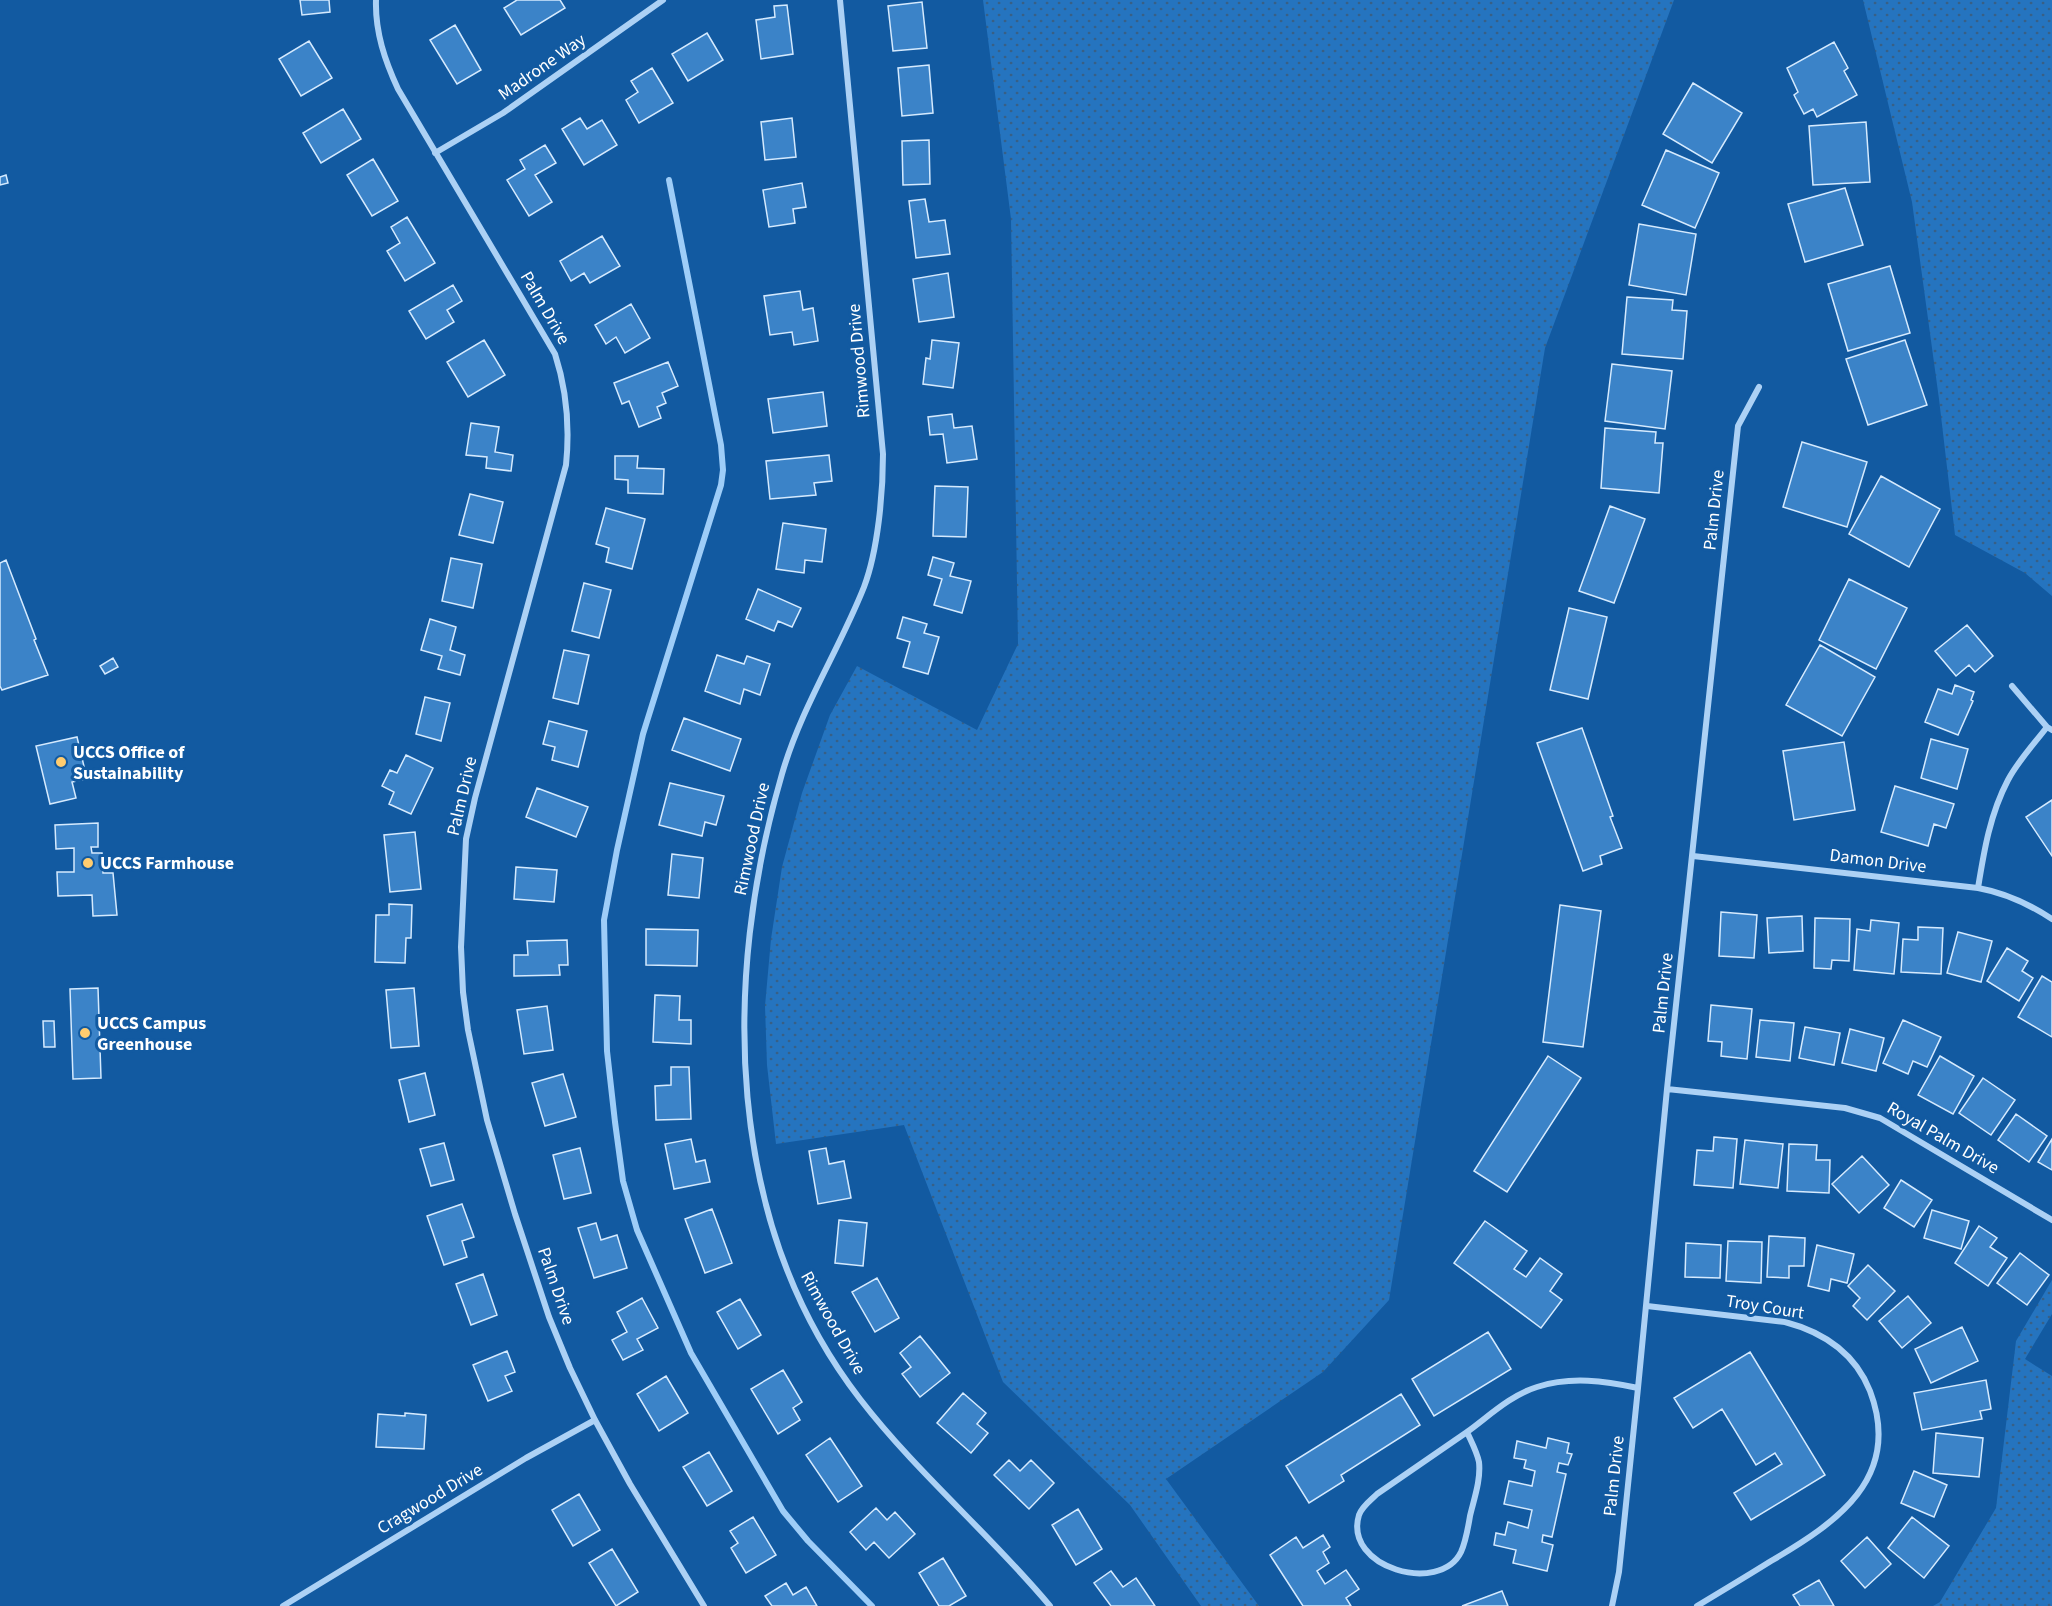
<svg xmlns="http://www.w3.org/2000/svg" width="2052" height="1606" viewBox="0 0 2052 1606" font-family="'Source Sans 3',sans-serif">
<defs>
<pattern id="park-dots" width="8" height="8" patternUnits="userSpaceOnUse" patternTransform="scale(1.5)"><rect width="8" height="8" fill="#2574bf"/><path d="M2 2h.1M6 6h.1" fill="none" stroke="#386086" stroke-width="1.8" stroke-linecap="round"/></pattern>
</defs>
<rect width="100%" height="100%" fill="#125aa1"/>
<path fill="url(#park-dots)" d="M983,0H1674L1545,348L1389,1300L1323,1372L1166,1479L1259,1606H1201L1130,1505L1003,1382L904,1125L776,1144L767,1065L765,1006L771,939L782,867L802,793L830,715L857,666L977,730L1018,644L1011,219Z
M1863,0H2052V596L2025,573L1955,535L1939,399L1912,202Z
M2052,1280V1314L2025,1359L2052,1376V1606H1933L1940,1602L1996,1508L2016,1341Z"/>
<g fill="none" stroke-linecap="round" stroke-linejoin="round">
<path stroke="#9ecdf8" stroke-width="6" d="M669,180L721,445L723,470L721,485L643,734L617,850L604,920L607,1051L615,1122L623,1181L637,1230L691,1353L783,1511L808,1541L872,1606"/>
</g>
<path fill="#3b83c8" stroke="#d5eafe" stroke-width="1.5" d="M300,0H329L330,12L302,15Z
M517,0H560L565,8L521,35L504,8Z
M922,2L927,48L893,51L888,6Z
M787,5L793,54L761,59L756,20L775,17L774,6Z
M455,25L481,70L457,84L430,40Z
M707,33L723,60L688,81L672,54Z
M309,41L332,78L301,96L279,59Z
M1834,42L1848,68L1844,71L1857,95L1817,117L1813,109L1804,114L1794,95L1798,92L1787,68Z
M929,65L933,113L902,116L898,68Z
M652,68L673,103L639,123L626,100L638,92L631,81Z
M1693,83L1742,113L1712,163L1663,134Z
M343,109L361,139L321,163L303,133Z
M580,118L587,129L602,120L617,145L584,165L562,129Z
M792,118L796,157L765,160L761,122Z
M1866,122L1870,182L1813,185L1809,126Z
M929,140L930,184L903,185L902,141Z
M545,145L556,163L535,175L552,202L529,216L507,180L525,169L520,160Z
M1666,150L1719,173L1695,228L1642,205Z
M373,159L398,201L372,216L347,175Z
M6,175L8,183L0,185V177Z
M802,183L806,207L793,209L795,223L769,227L763,190Z
M1845,188L1863,245L1805,262L1788,204Z
M925,199L929,222L945,220L950,254L916,258L909,201Z
M407,217L435,263L405,281L387,251L400,243L391,227Z
M1639,224L1696,234L1686,295L1629,285Z
M602,236L620,266L590,283L584,273L571,281L560,261Z
M1890,266L1910,333L1848,351L1828,284Z
M948,273L954,317L919,322L913,279Z
M453,285L462,301L447,310L454,322L426,339L409,311Z
M800,291L803,310L813,308L818,341L794,345L792,332L770,335L764,296Z
M1627,297L1673,300L1672,310L1687,311L1683,359L1622,354Z
M631,304L650,338L625,353L616,337L606,344L595,325Z
M484,340L505,375L468,397L447,362Z
M932,340L959,343L953,388L923,384L926,358L930,359Z
M1905,340L1927,405L1868,425L1846,359Z
M668,362L678,386L662,393L666,403L657,407L661,418L639,427L629,401L622,404L614,383Z
M1612,364L1672,371L1665,429L1605,421Z
M823,392L827,426L773,433L768,399Z
M952,414L954,428L972,426L977,459L947,463L943,434L930,435L928,417Z
M471,423L499,427L495,452L513,455L511,471L486,468L487,457L466,455Z
M1605,428L1656,432L1655,443H1663L1659,493L1601,488Z
M1802,442L1867,462L1847,527L1783,507Z
M829,455L832,481L814,483L816,495L770,499L766,461Z
M615,456H638L637,468L664,469L663,494L628,493V480L615,479Z
M1881,476L1940,509L1909,567L1849,534Z
M935,486L968,487L966,537L933,536Z
M470,494L503,502L493,543L459,535Z
M1610,506L1645,519L1614,603L1579,591Z
M606,508L645,519L632,569L606,562L609,548L596,544Z
M783,523L826,529L822,562L805,560L804,573L776,569Z
M933,557L954,563L950,576L971,581L962,613L934,605L942,579L928,575Z
M451,558L482,564L473,608L442,601Z
M6,560L36,639L34,640L48,675L2,690L0,686V563Z
M1849,579L1907,608L1876,669L1819,640Z
M584,583L611,590L599,638L572,631Z
M758,589L801,608L792,627L778,621L774,631L746,619Z
M1569,608L1607,617L1588,699L1550,690Z
M903,617L927,624L924,633L939,637L928,674L903,667L910,642L897,638Z
M430,619L456,627L450,650L465,655L460,675L438,669L442,656L421,650Z
M1967,625L1993,656L1975,672L1969,665L1956,676L1935,651Z
M1820,645L1875,677L1842,736L1786,705Z
M564,650L589,655L578,704L553,698Z
M717,655L744,664L747,656L770,664L760,695L744,689L740,704L705,691Z
M113,658L118,667L105,674L100,666Z
M1955,685L1974,692L1971,700L1973,701L1958,735L1925,722L1938,689L1952,694Z
M425,697L450,703L441,741L416,734Z
M684,718L741,739L730,771L672,750Z
M549,721L587,731L578,767L552,760L555,747L543,744Z
M1582,728L1613,816L1610,817L1622,848L1600,856L1602,864L1583,871L1537,743Z
M77,737L87,779L72,782L76,798L50,804L36,746Z
M1931,739L1968,749L1957,789L1921,778Z
M1844,742L1855,810L1794,820L1783,751Z
M406,755L433,768L411,814L389,804L394,792L382,786L390,770L397,773Z
M670,783L724,796L716,825L705,822L702,836L659,825Z
M1895,786L1954,804L1946,828L1934,824L1928,846L1881,832Z
M537,788L588,807L576,837L526,817Z
M2052,800V856L2026,817Z
M98,823V847H91L92,853H102L103,873H113L117,915L93,916L92,895L58,896L57,872H74V848L56,849L55,825Z
M415,832L421,889L390,892L384,835Z
M672,854L703,858L699,898L668,895Z
M516,867L557,870L554,902L514,899Z
M389,904L412,905L411,938H406L405,963L375,962L376,915H389Z
M1560,905L1601,911L1583,1047L1543,1042Z
M1721,912L1757,915L1754,958L1719,956Z
M1802,916L1803,951L1769,953L1767,918Z
M1815,918L1850,919L1849,961L1832,960L1831,969L1814,968Z
M1871,920L1899,923L1894,974L1854,970L1857,929L1870,931Z
M1918,927L1943,928L1941,974L1901,972L1903,939L1918,940Z
M646,929L698,930L697,966L646,965Z
M1958,932L1992,941L1981,982L1947,973Z
M567,940L568,965H559L560,975L514,976V955H528L527,941Z
M2007,948L2028,961L2022,971L2033,978L2019,1001L1987,981Z
M2042,976L2052,982V1037L2018,1017Z
M98,988L101,1078L73,1079L70,989Z
M414,988L419,1046L391,1048L386,990Z
M655,995L680,996L679,1020H691V1044L653,1042Z
M1711,1005L1752,1009L1747,1059L1721,1056L1722,1042L1708,1041Z
M547,1006L553,1050L524,1054L517,1010Z
M1760,1020L1794,1023L1790,1061L1756,1057Z
M1903,1020L1941,1037L1927,1067L1913,1061L1908,1074L1883,1063Z
M43,1021H54L55,1047H44Z
M1805,1027L1840,1033L1834,1065L1799,1058Z
M1850,1029L1884,1038L1876,1071L1842,1063Z
M1548,1056L1581,1078L1507,1192L1474,1171Z
M1940,1056L1974,1076L1953,1114L1918,1095Z
M671,1067H689L691,1119L656,1120L655,1086L671,1085Z
M425,1073L435,1115L409,1122L399,1080Z
M563,1074L576,1117L545,1126L532,1083Z
M1983,1078L2015,1100L1991,1135L1959,1113Z
M2016,1114L2047,1136L2029,1162L1998,1140Z
M1714,1137L1737,1139L1733,1188L1694,1185L1697,1150L1713,1151Z
M691,1139L696,1162L705,1160L710,1182L674,1189L665,1144Z
M2052,1139V1170L2038,1162Z
M1745,1140L1783,1144L1778,1188L1740,1184Z
M444,1143L454,1180L431,1186L420,1149Z
M1789,1144L1817,1145L1816,1160H1830L1829,1193L1787,1191Z
M580,1148L591,1193L564,1199L553,1155Z
M826,1148L829,1164L844,1161L851,1198L818,1204L809,1151Z
M1862,1156L1889,1185L1859,1213L1832,1184Z
M1901,1180L1932,1200L1914,1227L1884,1208Z
M462,1204L474,1237L462,1241L467,1257L444,1265L427,1216Z
M712,1209L732,1263L705,1273L685,1219Z
M1932,1210L1969,1221L1961,1249L1924,1238Z
M839,1220L867,1223L863,1266L835,1263Z
M1485,1221L1527,1251L1514,1269L1526,1277L1540,1258L1562,1274L1550,1291L1562,1300L1541,1328L1454,1263Z
M596,1223L601,1240L617,1235L627,1268L594,1278L578,1228Z
M1979,1226L1997,1238L1990,1247L2007,1258L1988,1286L1955,1263Z
M1769,1236L1805,1238L1804,1266H1789V1278L1767,1277Z
M1728,1241L1762,1242L1761,1283L1726,1281Z
M1686,1243L1721,1245L1720,1278L1685,1277Z
M1817,1245L1854,1254L1847,1283L1831,1279L1829,1291L1808,1286Z
M2020,1253L2049,1275L2027,1305L1997,1283Z
M1868,1265L1895,1291L1867,1320L1853,1306L1860,1298L1848,1286Z
M483,1274L497,1315L471,1325L456,1284Z
M877,1278L899,1318L875,1332L852,1292Z
M1908,1296L1931,1323L1902,1348L1879,1321Z
M642,1298L658,1328L637,1339L643,1350L623,1360L612,1340L627,1332L617,1312Z
M740,1299L761,1335L738,1349L717,1312Z
M1962,1327L1978,1361L1931,1383L1915,1349Z
M1488,1332L1511,1369L1434,1416L1412,1379Z
M920,1336L950,1373L920,1397L902,1374L911,1367L900,1353Z
M507,1351L515,1372L505,1376L512,1391L488,1401L473,1365Z
M1750,1352L1825,1475L1751,1520L1734,1493L1782,1464L1775,1453L1756,1465L1722,1409L1693,1428L1674,1398Z
M783,1370L802,1402L793,1408L800,1420L778,1434L751,1389Z
M666,1376L688,1413L659,1431L637,1394Z
M1986,1380L1991,1409L1980,1411L1982,1419L1922,1430L1914,1393Z
M963,1393L986,1413L977,1424L988,1433L971,1453L937,1423Z
M1401,1394L1420,1425L1341,1475L1344,1481L1309,1503L1286,1466Z
M405,1413L426,1415L424,1449L376,1447L378,1414L405,1416Z
M1936,1433L1983,1438L1979,1477L1933,1473Z
M830,1438L862,1486L838,1502L806,1455Z
M1548,1438L1569,1443L1567,1453L1572,1454L1568,1465L1559,1463L1557,1472L1566,1474L1552,1537L1543,1535L1542,1542L1553,1545L1547,1571L1513,1563L1516,1550L1494,1545L1496,1533L1505,1535L1508,1522L1528,1528L1532,1510L1504,1504L1509,1481L1532,1486L1535,1471L1524,1468L1526,1460L1514,1458L1517,1441L1546,1448Z
M709,1452L732,1491L707,1506L683,1467Z
M1009,1460L1020,1471L1031,1460L1054,1483L1029,1509L994,1475Z
M1914,1471L1947,1485L1934,1517L1901,1503Z
M579,1494L600,1530L573,1546L552,1510Z
M876,1508L887,1520L895,1512L915,1534L889,1558L874,1542L866,1550L850,1532Z
M1078,1509L1102,1549L1076,1565L1052,1525Z
M753,1517L776,1555L746,1573L731,1548L738,1543L730,1531Z
M1912,1517L1949,1546L1924,1578L1888,1548Z
M1323,1535L1330,1547L1323,1552L1329,1563L1317,1571L1325,1584L1346,1570L1359,1589L1346,1598L1351,1606H1303L1270,1555L1296,1537L1303,1548Z
M1867,1537L1891,1564L1865,1588L1841,1561Z
M612,1549L638,1592L616,1606L589,1563Z
M943,1558L966,1596L949,1606H939L919,1573Z
M1111,1571L1123,1587L1136,1578L1155,1606H1111L1094,1583Z
M1819,1580L1834,1606H1800L1793,1595Z
M786,1583L793,1595L806,1587L817,1606H772L765,1596Z
M1502,1591L1508,1606H1462Z"/>
<g fill="none" stroke-linecap="round" stroke-linejoin="round">
<path stroke="#acd1f5" stroke-width="6" d="M376,0C375,32 385,61 398,89L555,354C567,391 570,426 566,465L475,798L466,839L461,947L463,992L468,1030L487,1120L515,1214L549,1317L570,1368L595,1420L630,1484L704,1606
M840,0L883,454C883,493 878,550 864,587C839,650 801,708 782,774C722,979 724,1223 860,1399C917,1473 990,1534 1050,1606
M435,153L503,113L663,0
M2012,686L2047,727L2052,730
M1693,856L1978,888C2006,893 2029,904 2052,919
M1978,888C1984,851 1990,814 2008,780C2018,761 2034,744 2047,727
M1667,1089L1845,1108L1880,1118L2052,1220
M1647,1306L1785,1322C1823,1332 1855,1353 1870,1391C1903,1478 1836,1523 1771,1561C1747,1576 1722,1591 1697,1606
M1467,1432L1377,1494C1371,1500 1362,1506 1359,1515C1343,1568 1440,1595 1461,1552C1466,1541 1468,1528 1470,1516C1474,1499 1481,1480 1479,1462C1477,1452 1471,1441 1467,1432C1489,1416 1511,1395 1537,1387C1571,1376 1605,1381 1638,1388
M283,1606L526,1458L595,1420
M1612,1606L1619,1572L1638,1388L1667,1089L1738,426L1759,387"/>
</g>
<g fill="#ffcc6f" stroke="#125aa1" stroke-width="2">
<circle cx="61" cy="762" r="6"/>
<circle cx="88" cy="863" r="6"/>
<circle cx="85" cy="1033" r="6"/>
</g>
<g text-anchor="middle" dominant-baseline="central" stroke-width="6" stroke-linejoin="round" paint-order="stroke">
<g font-size="18" fill="#fff" stroke="#125aa1">
<text transform="translate(542 67) rotate(-35)">Madrone Way</text>
<text transform="translate(545 308) rotate(60)">Palm Drive</text>
<text transform="translate(859 361) rotate(-95)">Rimwood Drive</text>
<text transform="translate(1714 510) rotate(-84)">Palm Drive</text>
<text transform="translate(462 796) rotate(-77)">Palm Drive</text>
<text transform="translate(752 839) rotate(-78)">Rimwood Drive</text>
<text transform="translate(1878 861) rotate(7)">Damon Drive</text>
<text transform="translate(1663 993) rotate(-84)">Palm Drive</text>
<text transform="translate(1943 1138) rotate(30)">Royal Palm Drive</text>
<text transform="translate(556 1286) rotate(71)">Palm Drive</text>
<text transform="translate(1765 1307) rotate(9)">Troy Court</text>
<text transform="translate(833 1323) rotate(61)">Rimwood Drive</text>
<text transform="translate(1614 1476) rotate(-84)">Palm Drive</text>
<text transform="translate(430 1499) rotate(-31)">Cragwood Drive</text>
</g>
<g font-size="18" font-weight="bold" fill="#fff" stroke="#125aa1" text-anchor="start">
<text x="73" y="752">UCCS Office of<tspan x="73" dy="21">Sustainability</tspan></text>
<text x="100" y="863">UCCS Farmhouse</text>
<text x="97" y="1023">UCCS Campus<tspan x="97" dy="21">Greenhouse</tspan></text>
</g>
</g>
</svg>
